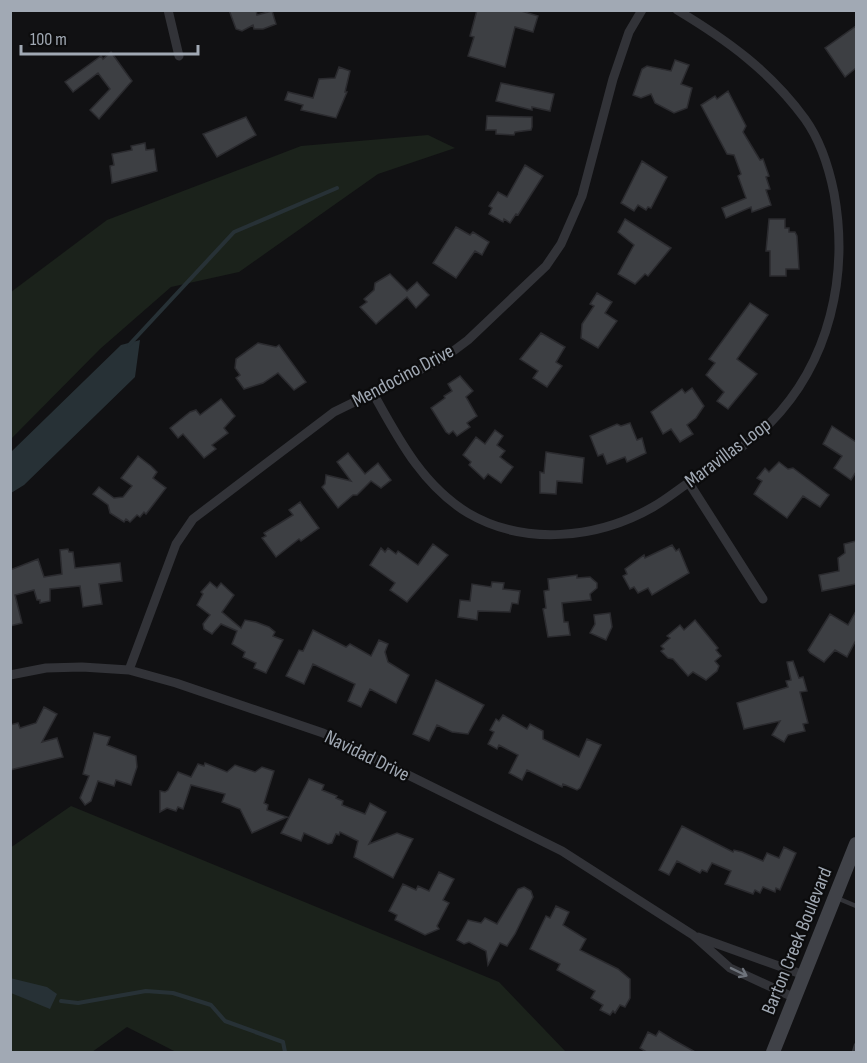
<svg xmlns="http://www.w3.org/2000/svg" width="867" height="1063" viewBox="0 0 867 1063" font-family="'Sofia Sans Condensed',sans-serif">
<rect width="100%" height="100%" fill="#111113"/>
<path fill="#1b221b" d="M428,135L455,148L378,174L239,272L171,287L100,349L11,439V292L107,220L301,146Z
M71,806L499,982L566,1052H176L127,1027L92,1052H11L10,848Z"/>
<path fill="#273136" d="M140,340L135,377L24,485L11,493V452L121,345Z
M10,978L47,987L57,994L50,1009L11,993Z"/>
<g fill="none" stroke-linecap="round" stroke-linejoin="round">
<path stroke="#273136" stroke-width="4" d="M129,345L234,232L337,188
M61,1001L78,1003L146,991L173,993L211,1005L225,1021L283,1042L285,1052"/>
</g>
<path fill="#3d3f43" stroke="#2b2b2f" stroke-width="1.5" d="M229,10H256L257,15L272,11L276,24L263,29H254L253,25L242,31L236,29Z
M477,10H518L538,16L533,32L515,27L505,67L468,56L474,37L470,36Z
M856,26V68L845,77L825,48Z
M111,52L132,81L99,119L90,110L110,89L98,73L73,92L65,82L101,56L103,59Z
M675,60L689,65L681,84L692,88L687,108L674,113L655,103L651,94L641,98L633,95L642,69L647,66L671,71Z
M339,67L350,71L345,92H347L336,118L301,110L303,105L285,100L288,92L313,98L319,79L335,78Z
M501,83L554,94L550,111L532,107V110L496,101Z
M728,91L746,126L743,132L760,160L763,159L769,176L766,177L770,189L766,190L771,205L752,212L751,207L726,218L722,208L746,198L738,176L741,174L734,155L727,154L701,105L715,96L717,99Z
M487,116L532,117V127L531,130L515,132L514,135L496,134V130H486Z
M246,117L256,135L217,157L203,134Z
M145,143L146,150L154,149L157,171L112,183L110,166L114,165L112,154L132,150L131,146Z
M642,161L667,177L651,208L648,207L646,210L638,205L634,211L621,203Z
M525,165L543,176L518,215L516,214L510,223L504,219L503,222L489,214L492,208L489,206L498,192L507,197Z
M625,219L671,248L648,276L645,274L635,284L618,274L634,245L618,232Z
M769,219H785V228H789V232H795L797,236L799,269H786V276H770V251H766Z
M456,227L470,235L473,232L489,242L482,255L475,251L456,278L433,263Z
M390,274L407,291L417,282L429,295L416,308L407,297L376,324L360,307L367,302L364,299L374,290L375,283Z
M597,293L612,302L605,313L617,321L598,348L581,338L582,324L594,306L590,304Z
M750,303L768,315L737,359L757,374L728,409L717,401L724,392L706,375L715,363L709,359Z
M541,333L565,347L556,362L562,366L547,387L533,378L538,371L520,359Z
M258,343L276,347L279,345L306,382L294,390L278,373L263,383L244,389L236,378L240,375L235,368L236,359Z
M460,376L473,391L466,397L477,416L467,423L470,427L457,436L453,431L449,434L446,432L431,408L445,398L444,396L452,391L448,384Z
M692,388L704,406L696,418L687,425L693,434L680,442L671,429L663,434L651,412L682,389L685,393Z
M221,399L235,416L224,428L228,433L212,445L216,449L204,458L183,434L178,438L170,428L190,412L196,410L200,415Z
M630,423L637,440L642,438L646,453L627,462L625,457L607,464L603,454L598,456L590,436L617,424L621,426Z
M832,426L856,442V472L851,480L834,468L842,456L823,444Z
M495,430L503,436L497,445L505,451L500,457L513,467L501,483L488,474L484,479L469,465L471,462L463,455L476,437L485,444Z
M546,452L584,458L582,483L557,481L556,494L540,493V472L544,473Z
M348,453L365,474L378,463L391,480L381,488L371,481L357,495H353L338,508L322,487L325,484L326,475L351,481L337,462Z
M138,456L151,466L157,472L153,478L166,488L146,514L144,512L140,517L137,515L130,522L126,519L124,522L110,513L108,505L93,494L99,487L114,498L123,497L132,486L121,478Z
M779,462L788,469L793,468L829,495L820,507L803,496L787,518L754,494L762,481L757,478L765,468L769,472Z
M300,502L319,528L301,541L299,539L276,557L262,538L266,536L264,533L293,515L289,510Z
M856,541V584L822,591L819,575L839,571L838,558L845,553L844,544Z
M433,544L448,555L407,602L390,590L395,583L370,565L381,548L385,552L388,548L396,554L398,551L418,565Z
M672,545L676,551L679,549L689,573L652,595L648,588L638,593L634,587L630,589L623,576L627,574L625,569L644,555L645,558Z
M68,549L69,552H73L75,568L120,563L122,581L99,584L102,604L95,605L83,607L80,586L50,589V601L40,603V600H37L34,590L15,595L22,623L10,626V570L38,559L44,577L62,574L60,550Z
M577,575V578L590,577L597,583V588L590,594L591,600L562,603L564,622H568L570,635L548,637L543,609L546,608L544,591L549,590L548,579Z
M210,582L217,588L221,583L234,595L222,612L241,628L245,620L256,622L269,627L275,632L273,636L283,640L266,673L254,668L256,663L243,657L245,652L232,644L237,631L221,624L212,634L204,629L203,624L210,615L197,605L203,594L201,592Z
M492,582L504,583L503,589L520,591L518,604L512,603L510,612L478,611L477,620L458,617L460,600L470,601L472,584L491,587Z
M856,611V640L847,657L835,650L824,662L810,653L808,650L830,614L848,625Z
M610,613L612,627L606,640L590,633L595,624L594,615Z
M695,620L718,648L716,650L721,656L715,661L719,666L717,671L706,680L693,672L688,676L673,659L668,658L661,651L664,649L661,646L670,638L667,636L680,625L684,630Z
M313,630L346,647L350,644L371,656L379,640L388,644L385,652L388,662L409,675L396,703L370,689L361,707L348,701L355,684L313,664L304,684L286,676L299,650L303,651Z
M793,661L799,678L803,677L807,691L800,692L808,723L803,724L805,731L788,735L784,742L772,735L780,721L744,729L737,703L788,687L786,681L791,680L787,662Z
M436,680L484,705L468,734L452,732L437,725L429,741L413,734Z
M44,707L57,714L42,742L57,738L63,757L10,770V725L18,723L20,728L36,723Z
M503,715L527,729L530,724L543,731V739L579,757L587,739L601,745L580,788L577,790L563,784L562,787L527,770L522,780L509,773L518,755L499,745L497,749L488,744L494,732L490,730L496,719L499,721Z
M94,733L110,737L107,745L136,756L137,767L131,785L116,780L114,786L98,781L91,801L85,805L80,798L89,776L83,774Z
M205,763L227,772L235,765L255,772L262,767L274,771L264,803L268,805L267,810L287,817L252,833L240,809L222,802L225,794L191,785L183,809L178,807L176,811L167,808L160,812V791L165,792L168,790L178,772L191,777L198,764L204,766Z
M309,779L324,785L322,790L337,796L336,798L343,801L342,805L365,814L370,803L386,812L369,844L397,833L413,839L393,878L354,857L358,841L340,832L339,835L336,834L332,843L328,844L304,833L301,841L281,833Z
M682,826L733,852L734,850L742,852L763,861L767,853L779,858L784,847L796,853L780,890L776,888L775,892L763,887L760,893L755,890L753,894L725,884L731,871L712,863L707,872L702,870L700,873L677,861L669,875L659,870Z
M439,872L454,879L443,900L449,903L437,926L439,929L425,935L395,920L397,915L389,911L403,884L416,890L418,886L429,891Z
M524,887L531,891L533,897L515,934L507,946L500,943L488,965L486,951L469,942L464,944L457,940L468,920L481,923L485,918L497,924L518,889Z
M556,906L569,912L563,925L586,939L580,950L618,969L630,979V998L625,1007L620,1005L615,1013L613,1011L610,1015L600,1010L603,1005L591,998L595,991L557,970L560,964L530,949L546,916L550,918Z
M659,1031L672,1039L697,1053H648L640,1048L648,1032L656,1036Z"/>
<g fill="none" stroke-linecap="round" stroke-linejoin="round">
<path stroke="#323338" stroke-width="4.5" d="M837,898L856,906
M854,1052L856,1045"/>
<path stroke="#323338" stroke-width="9" d="M168,10L179,56
M373,393C398,438 422,485 468,513C524,546 597,539 653,507C667,499 680,488 694,479C720,462 748,445 770,423C830,362 849,275 834,193C829,168 820,140 805,119C770,71 727,40 677,10
M689,483L763,599
M129,670L176,544L193,519L334,412L444,358L468,340L546,266L561,244L582,196L613,79L629,32L642,10
M10,675L46,668L82,667L129,670L176,683L323,733L562,851L693,935L730,968L795,998
M698,937L804,975"/>
<path stroke="#404248" stroke-width="14" d="M773,1052L856,844"/>
</g>
<defs><path id="oneway-shaft" d="M-6 0H5M1.5-3L5.5 0L1.5 3" fill="none" stroke-width="1.6" stroke-linecap="round" stroke-linejoin="round" transform="scale(1.5)"/></defs>
<use stroke="#6f747c" href="#oneway-shaft" transform="translate(739 972) rotate(26)"/>
<g text-anchor="middle" dominant-baseline="central" stroke-width="4.5" stroke-linejoin="round" paint-order="stroke">
<g font-size="20" fill="#a1a9b4" stroke="#0c0c0d">
<text transform="translate(403 376) rotate(-28)">Mendocino Drive</text>
<text transform="translate(728 453) rotate(-37)">Maravillas Loop</text>
<text transform="translate(367 756) rotate(26)">Navidad Drive</text>
<text transform="translate(797 941) rotate(-68)">Barton Creek Boulevard</text>
</g>
</g>
<rect width="867" height="1063" fill="none" stroke="#a1a9b4" stroke-width="24"/>
<path d="M21 45v9h177v-9" fill="none" stroke="#a1a9b4" stroke-width="3"/>
<text x="30" y="45" font-size="18" fill="#a1a9b4" stroke="#0c0c0d" stroke-width="4.5" paint-order="stroke">100 m</text>
</svg>
